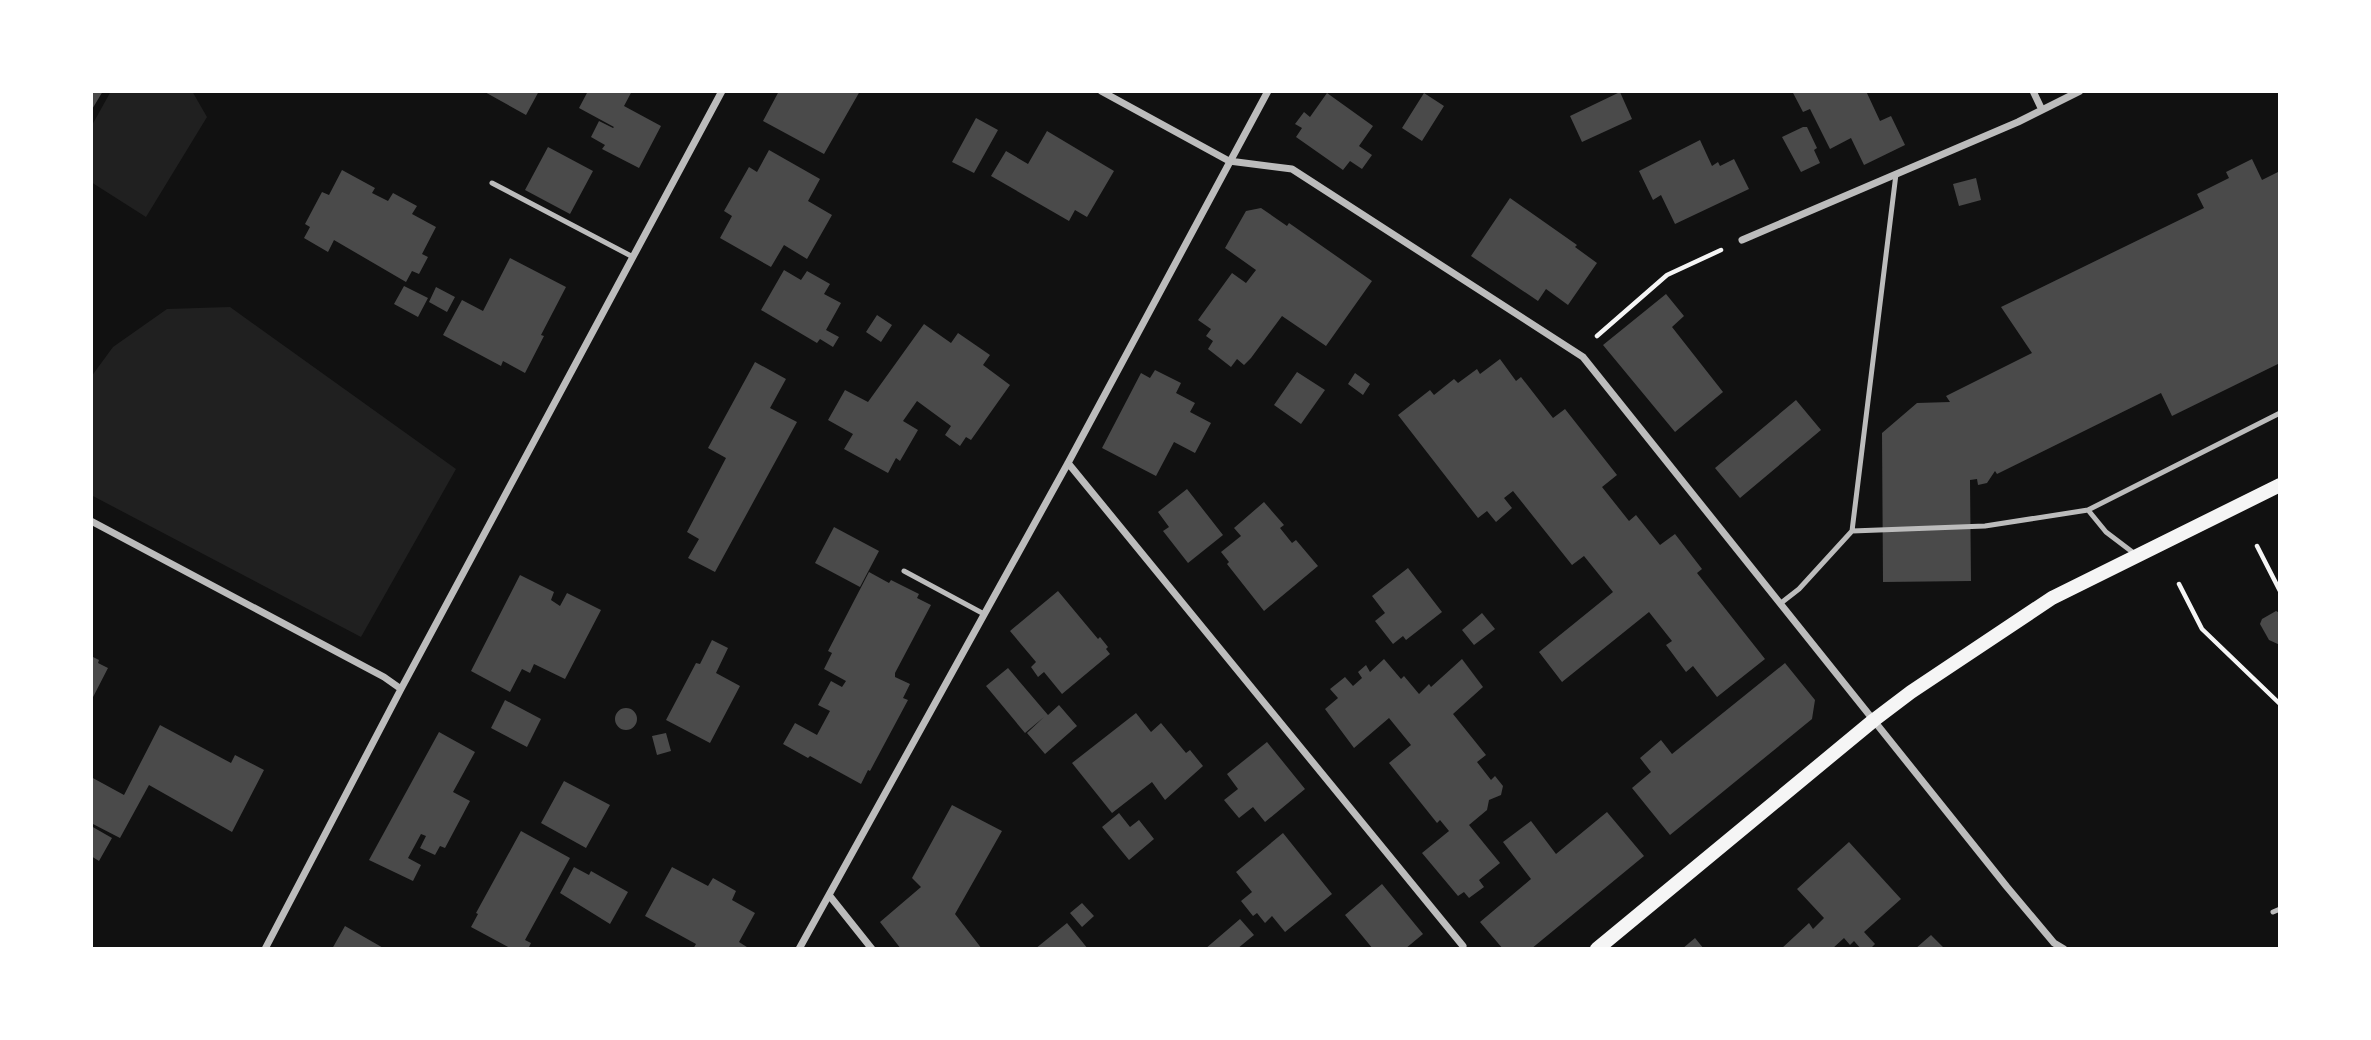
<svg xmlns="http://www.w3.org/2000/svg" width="2371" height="1040" viewBox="0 0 2371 1040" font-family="'Space Grotesk',sans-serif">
<rect width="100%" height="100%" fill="#111"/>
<path fill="#202020" d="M111,91H192L207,117L146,217L91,182V127Z
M230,307L456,469L361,637L91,495V377L113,347L167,309Z"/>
<path fill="#4a4a4a" d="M91,91H103L91,111Z
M483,91H539L526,115Z
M588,91H632L624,106L661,126L639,168L602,149L605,145L591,137L599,121L613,128L614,127L579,108Z
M779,91H860L824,154L763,121Z
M1792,91H1866L1880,121L1891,116L1905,145L1864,165L1851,138L1830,149L1810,109L1803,112Z
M1620,92L1632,119L1582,142L1570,116Z
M1327,93L1373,126L1359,146L1372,155L1362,169L1350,161L1343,170L1296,137L1302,128L1295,124L1304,112L1310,117Z
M1424,93L1444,106L1422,141L1402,128Z
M976,118L998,130L974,173L952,162Z
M1803,127H1807L1817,148L1814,150L1820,163L1801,172L1782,137Z
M1047,131L1114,171L1087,217L1075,210L1069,221L991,176L1006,151L1028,164Z
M1700,140L1712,166L1718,162L1720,166L1734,159L1749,189L1675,224L1661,195L1653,200L1639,171Z
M548,147L593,171L570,214L525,190Z
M769,150L820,179L808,201L832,215L807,259L784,245L771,267L720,238L732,216L724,211L749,167L757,172Z
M2252,159L2262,180L2280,171V363L2172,416L2161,393L1997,474L1995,471L1987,483L1978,485L1977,479L1970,480L1971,581L1883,582L1882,433L1917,403L1950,402L1946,396L2032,353L2001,307L2204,208L2197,194L2229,178L2226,172Z
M342,170L375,188L372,193L388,201L393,193L417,206L412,214L436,227L422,254L428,257L419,274L412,271L406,282L334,240L328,252L304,238L310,227L305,224L322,192L329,195Z
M1976,178L1981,200L1959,206L1953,184Z
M1510,198L1577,245L1575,247L1597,263L1568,305L1546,289L1538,301L1471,256Z
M1261,208L1287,226L1289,223L1372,281L1326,346L1282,316L1251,358L1244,365L1237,359L1231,367L1208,349L1213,341L1206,336L1211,329L1198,320L1232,273L1246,283L1256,270L1225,248L1246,211Z
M510,258L566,287L541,335L544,336L525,373L503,361L501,366L443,335L462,300L483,311Z
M784,270L801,280L807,271L830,284L824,294L841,303L826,330L839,337L833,347L820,339L817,343L761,310Z
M404,286L428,298L418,317L394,304Z
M436,287L455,297L447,312L429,302Z
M1666,294L1684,316L1672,327L1723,392L1675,432L1603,345Z
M877,315L892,325L881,342L866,332Z
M924,324L951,343L958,333L990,355L983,365L1010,385L971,440L966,437L960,446L945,435L951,426L917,401L903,421L918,430L900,461L896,458L888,473L844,449L853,434L828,420L845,390L868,402Z
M1500,359L1516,381L1521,377L1553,418L1565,409L1617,475L1602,487L1629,521L1636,515L1660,545L1675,534L1702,569L1697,573L1765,659L1717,697L1693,666L1686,672L1666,645L1672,641L1649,612L1562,682L1539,652L1613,592L1584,556L1572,565L1513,491L1504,498L1512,508L1496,522L1487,511L1478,518L1398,415L1430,390L1434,395L1454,379L1458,383L1477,369L1480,374Z
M755,362L786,379L770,408L797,422L715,572L688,558L699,539L687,532L726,458L708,448Z
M1155,370L1181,383L1176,393L1195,403L1190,412L1211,423L1195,453L1174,442L1156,476L1102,448L1141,373L1150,378Z
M1297,372L1325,390L1301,424L1274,405Z
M1355,373L1370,384L1363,395L1348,384Z
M1796,400L1821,430L1740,498L1715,468Z
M1187,489L1223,535L1188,563L1163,531L1169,527L1158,512Z
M1264,502L1284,525L1280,528L1292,543L1296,540L1318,566L1264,611L1227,564L1229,562L1221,552L1241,536L1234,528Z
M834,527L879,551L860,587L815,563Z
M1408,568L1442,612L1406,640L1403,636L1393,644L1375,621L1385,613L1372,596Z
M869,572L889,583L891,580L919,594L917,598L931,605L895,673V677L910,684L903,698L908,700L870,771L868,770L861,784L810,756L808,758L783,744L795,723L817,735L830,711L818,705L831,681L842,687L846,681L824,669L832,653L828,651Z
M520,575L554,592L551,600L560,606L567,593L601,610L565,679L534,664L530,673L522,669L510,692L471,671Z
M1058,591L1098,639L1100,637L1108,647L1106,649L1110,654L1062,694L1044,672L1038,677L1031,667L1036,662L1010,631Z
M2276,611L2280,613V645L2269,640L2260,624L2262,619Z
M1482,613L1495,629L1474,645L1462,630Z
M712,640L728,648L716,673L740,686L710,743L666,720L696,663L700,664Z
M91,656L99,660L98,663L108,668L91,701Z
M1384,659L1401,679L1404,676L1419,694L1429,684L1431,687L1462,659L1483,687L1453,714L1486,755L1477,762L1491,780L1495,776L1503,786L1501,795L1489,800L1487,810L1469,825L1500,863L1479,880L1484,887L1469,898L1464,892L1458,896L1422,853L1449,831L1440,820L1437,823L1389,763L1411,745L1389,718L1354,748L1325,709L1338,698L1330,689L1345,677L1353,686L1362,678L1358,672L1366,665L1370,672Z
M1785,663L1815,700L1812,719L1670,835L1632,788L1651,772L1640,758L1661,740L1672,754Z
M1008,668L1048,715L1059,705L1077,726L1045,754L1027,733L1044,717L1025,733L986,686Z
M505,700L541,719L527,747L491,728Z
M615 719a11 11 0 1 1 22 0a11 11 0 1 1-22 0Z
M1136,713L1151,732L1161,723L1186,753L1190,750L1203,766L1165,800L1152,782L1112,813L1072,763Z
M160,725L231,763L235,755L264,770L232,832L149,785L120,838L91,823V777L124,795Z
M439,732L475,752L453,792L470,801L445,848L440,846L435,855L420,848L426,836L421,834L408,858L421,865L413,881L369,860Z
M666,733L671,751L657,755L652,736Z
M1267,742L1305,789L1265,822L1253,807L1239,818L1224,800L1238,789L1227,774Z
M564,781L610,805L586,848L541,823Z
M952,805L1002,831L955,914L982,949H901L880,922L921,887L912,878Z
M1607,812L1644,856L1531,949H1503L1480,922L1531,879L1503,842L1531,821L1556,854Z
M1119,813L1130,827L1139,820L1154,839L1129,860L1102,827Z
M91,826L112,838L99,861L91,856Z
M521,831L570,858L525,940L531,943L528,949H512L471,927L478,914L476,913Z
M1283,833L1332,894L1285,932L1272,916L1265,923L1257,913L1253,916L1241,901L1252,892L1236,872Z
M1849,842L1901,899L1864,932L1875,944L1870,949H1861L1854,941L1850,945L1844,938L1832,949H1781L1809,923L1813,929L1824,918L1797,889Z
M574,867L589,875L591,871L628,892L610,924L560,893Z
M672,867L708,886L713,878L736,891L732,900L755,913L739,942L750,949H693L696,944L645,916Z
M1382,884L1423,934L1405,949H1373L1345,915Z
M1082,903L1094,916L1082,927L1070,913Z
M1240,919L1254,935L1237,949H1205Z
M1067,923L1088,949H1035Z
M345,926L385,949H332Z
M1931,935L1945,949H1915Z
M1695,938L1704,949H1682Z"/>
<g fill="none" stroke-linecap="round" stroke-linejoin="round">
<path stroke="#f5f5f5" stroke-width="4.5" d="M1597,336L1667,275L1721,250
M2257,546L2280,591
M2179,584L2202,629L2280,704"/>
<path stroke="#bcbcbc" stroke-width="5" d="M492,183L633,257
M2088,510L2280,413
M1852,531L1896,174
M904,571L984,614
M1781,603L1799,589L1852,531L1985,526L2088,510L2106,532L2135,554
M2273,912L2280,909"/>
<path stroke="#bcbcbc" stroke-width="7" d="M1101,91L1229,161L1292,169L1583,357L2007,887L2054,943L2064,949
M2033,91L2042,110
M1742,240L2018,122L2080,91
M1068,463L1463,946
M91,521L384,677L401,689
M829,895L872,949
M265,949L401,689L722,91
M799,949L1068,463L1268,91"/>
<path stroke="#f5f5f5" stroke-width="14" d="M1597,949L1874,720L1911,692L2052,598L2280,485"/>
</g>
<rect width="2371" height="1040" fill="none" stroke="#ffffff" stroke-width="186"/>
</svg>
